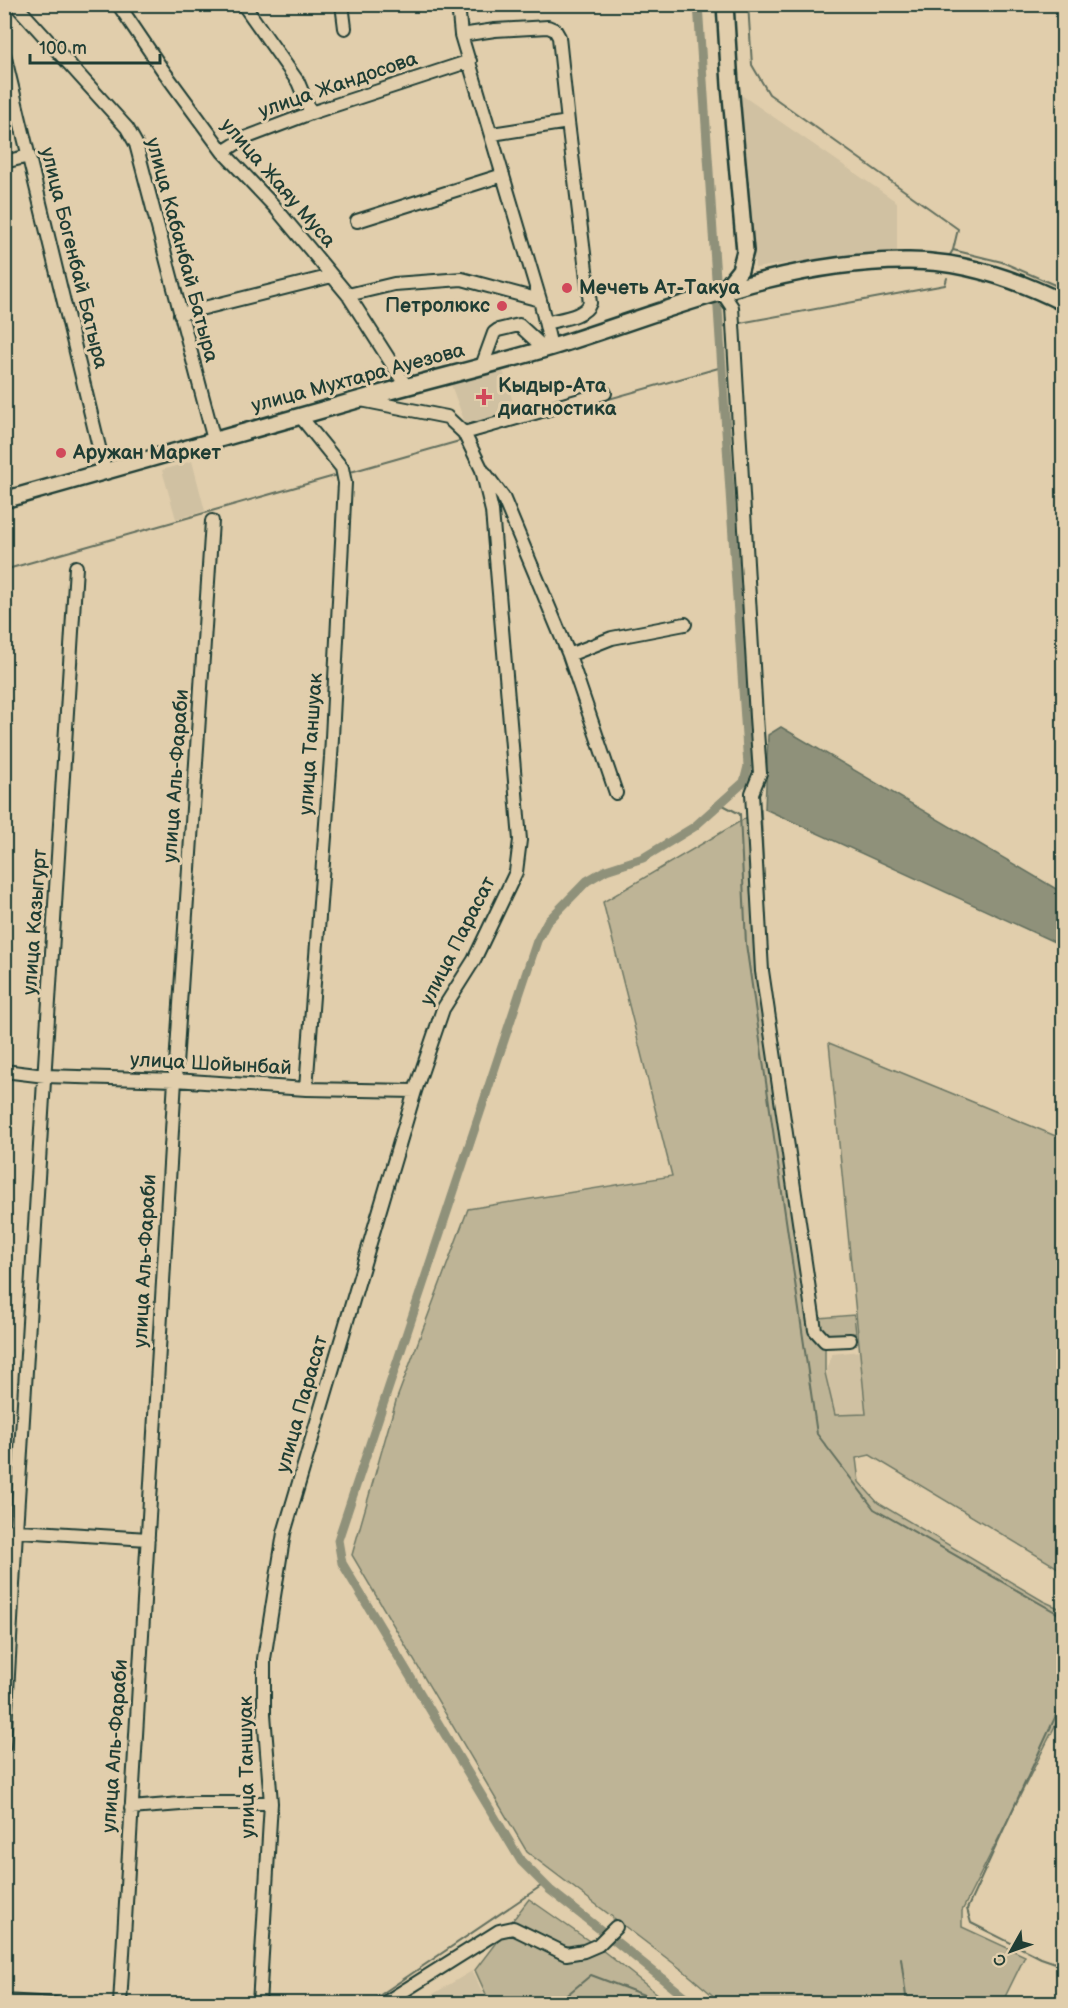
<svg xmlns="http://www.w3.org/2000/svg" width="1068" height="2008" viewBox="0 0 1068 2008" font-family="'Balsamiq Sans',sans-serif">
<rect width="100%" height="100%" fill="#e1ceac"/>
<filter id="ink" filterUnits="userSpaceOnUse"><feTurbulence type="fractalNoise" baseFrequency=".0167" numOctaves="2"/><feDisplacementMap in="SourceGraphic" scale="12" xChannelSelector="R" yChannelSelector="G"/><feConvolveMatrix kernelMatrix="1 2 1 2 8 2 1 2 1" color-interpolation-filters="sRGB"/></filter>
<g filter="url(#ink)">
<path fill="#d0c1a2" d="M740,94L897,202V256L852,254L755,268Z
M502,367L516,412L477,424L465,423L450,382Z
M192,461L205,511L176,519L162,470Z
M860,1351L866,1414L835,1415L826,1374L832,1354Z
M472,1971L488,2003H418Z"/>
<path fill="#beb496" stroke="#6e7865" stroke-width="1.5" d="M761,809L768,968L817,1311L819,1318L854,1315L856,1333L825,1335V1373L835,1415L866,1414L829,1043L1063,1139V1571L870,1455L856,1458L859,1482L878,1503L1043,1601L1063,1610V1710L962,1911V1927L1025,1956L1002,2003H722L685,1972L527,1852L352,1555L396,1401L468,1209L672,1176L603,902Z
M529,1899L602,1950L669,2003H490L475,1970Z"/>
<path fill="#8f917a" stroke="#626f5e" stroke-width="1.5" d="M781,727L1063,893V946L765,809L768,735Z"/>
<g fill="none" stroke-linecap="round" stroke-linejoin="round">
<path stroke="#626f5e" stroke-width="2" d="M748,4L752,65L769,94L958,229L953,250L948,258
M953,250L1002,262L1064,289
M740,323L945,285L947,278
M719,327L726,326
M471,438L722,367
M347,473L463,440
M4,570L338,475
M721,804L740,814L746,944L817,1434L874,1509L1064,1617
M1064,1698L967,1909L971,1923L1041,1958L1064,1966
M901,1958L907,2004
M367,2004L544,1884
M556,2004L591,1975L644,1995L654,2004"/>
<path stroke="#8f917a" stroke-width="9" d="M602,1931L550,1890L521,1861L342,1563L338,1540L537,941L547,922L587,881L606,870L643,858L694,827L744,782L748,766L698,4
M614,1940L694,2004"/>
<g stroke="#1f3d34" stroke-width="16">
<path id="minor" d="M15,4L127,128L136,144L214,440
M118,4L162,69L223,152L274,206L348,295L406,386
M243,4L298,82L311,113
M342,4L345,28
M458,4L461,35L540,300L551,347
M461,35L495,30L548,27L555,30L559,37L568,122
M4,54L105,472
M492,134L568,122L590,303C585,317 559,319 546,323
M223,152L245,138L311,113L470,61
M4,162L29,156
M357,221L503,175
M722,292L732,307L756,717L760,773L752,793L762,971L815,1330L825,1341L850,1340
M348,295L394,284L462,279L540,300
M180,314L332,276
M482,366L494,333L498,330L519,325L545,349
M300,416L342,468L345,483L331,757L306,1089
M464,433L605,393
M485,473L503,497L569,655L616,793
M569,655L612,638L685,624
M4,1071L45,1076L175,1080L306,1089L415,1091
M4,1530L148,1539
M4,1746L16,1531L76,567
M131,1808L193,1803H271
M4,2001L55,2004
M120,2004L175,1080L212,521
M259,2004L271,1803L264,1714V1659L284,1533L415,1091L443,1009L474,960L516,872L520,840L492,511L482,470L464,433L447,417L361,400
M383,2004L499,1931L513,1928L566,1954L584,1951L598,1945L616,1927"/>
</g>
<g stroke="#1f3d34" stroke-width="20">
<path id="major" d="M724,290L740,270L745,251L730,85L725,4
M4,500C123,467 242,432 361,399C424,381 489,366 552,347C668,311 782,261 905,261C959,260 1016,279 1064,303"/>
</g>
<use href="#minor" stroke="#e1ceac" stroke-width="12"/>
<use href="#major" stroke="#e1ceac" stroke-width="15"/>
</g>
</g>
<g fill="#d1495b" stroke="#e1ceac" stroke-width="2">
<circle cx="567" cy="288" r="6"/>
<circle cx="502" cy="306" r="6"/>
<path d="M481 388h6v6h6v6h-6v6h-6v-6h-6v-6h6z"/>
<circle cx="61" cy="453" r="6"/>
</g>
<g text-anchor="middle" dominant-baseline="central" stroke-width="6" stroke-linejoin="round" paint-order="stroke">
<g font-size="20" fill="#1f3d34" stroke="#e1ceac">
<text transform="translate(338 85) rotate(-19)">улица Жандосова</text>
<text transform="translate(278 183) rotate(49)">улица Жаяу Муса</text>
<text transform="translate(182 250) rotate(75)">улица Кабанбай Батыра</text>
<text transform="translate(74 258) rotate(76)">улица Богенбай Батыра</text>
<text transform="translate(358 378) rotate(-15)">улица Мухтара Ауезова</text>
<text transform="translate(311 744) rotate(-86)">улица Таншуак</text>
<text transform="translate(176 776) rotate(-86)">улица Аль-Фараби</text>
<text transform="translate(35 922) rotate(-86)">улица Казыгурт</text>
<text transform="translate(458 941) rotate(-63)">улица Парасат</text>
<text transform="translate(211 1064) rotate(3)">улица Шойынбай</text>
<text transform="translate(145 1261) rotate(-87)">улица Аль-Фараби</text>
<text transform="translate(302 1404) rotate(-74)">улица Парасат</text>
<text transform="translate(115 1746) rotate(-86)">улица Аль-Фараби</text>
<text transform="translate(247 1767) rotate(-91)">улица Таншуак</text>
</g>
<g font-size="20" font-weight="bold" fill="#1f3d34" stroke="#e1ceac" text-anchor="start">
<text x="579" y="288">Мечеть Ат-Такуа</text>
<text x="490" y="306" text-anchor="end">Петролюкс</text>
<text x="498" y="386">Кыдыр-Ата<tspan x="498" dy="23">диагностика</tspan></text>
<text x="73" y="453">Аружан Маркет</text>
</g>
</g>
<rect width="1068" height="2008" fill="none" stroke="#e1ceac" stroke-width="24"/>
<rect x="12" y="12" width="1044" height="1984" fill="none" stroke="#1f3d34" stroke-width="2" filter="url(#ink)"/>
<g transform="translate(1011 1951) rotate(230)" stroke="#e1ceac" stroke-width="4.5" paint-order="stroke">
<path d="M0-4.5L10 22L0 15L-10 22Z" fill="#1f3d34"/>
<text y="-9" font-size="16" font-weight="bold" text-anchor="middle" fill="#1f3d34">С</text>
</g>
<path d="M30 54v9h130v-9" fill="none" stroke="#1f3d34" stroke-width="3"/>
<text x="39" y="54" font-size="18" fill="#1f3d34" stroke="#e1ceac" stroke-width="4.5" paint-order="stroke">100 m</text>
</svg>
